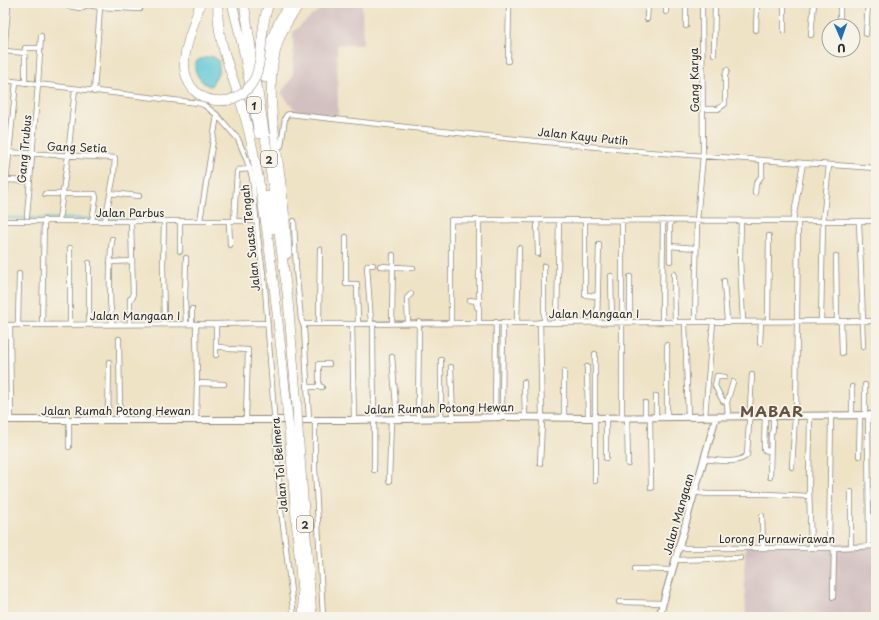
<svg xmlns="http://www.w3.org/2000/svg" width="879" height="620" viewBox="0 0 879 620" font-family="'Playpen Sans',sans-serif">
<rect width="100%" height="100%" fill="#f7f3e8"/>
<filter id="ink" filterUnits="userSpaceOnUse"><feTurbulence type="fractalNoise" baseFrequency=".025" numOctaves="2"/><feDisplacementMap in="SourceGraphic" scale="8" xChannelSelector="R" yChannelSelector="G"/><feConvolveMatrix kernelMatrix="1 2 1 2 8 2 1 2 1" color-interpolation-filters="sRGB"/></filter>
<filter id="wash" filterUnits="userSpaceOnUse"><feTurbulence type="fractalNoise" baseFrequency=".012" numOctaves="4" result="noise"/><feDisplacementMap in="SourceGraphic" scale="16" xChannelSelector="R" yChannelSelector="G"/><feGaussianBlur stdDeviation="0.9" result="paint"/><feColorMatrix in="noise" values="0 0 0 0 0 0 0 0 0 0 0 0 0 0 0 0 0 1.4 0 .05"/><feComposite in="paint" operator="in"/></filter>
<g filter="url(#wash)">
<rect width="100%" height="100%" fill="#efe3c6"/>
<path fill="#d2bfc0" d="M327,3H362L363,45H337L338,116L297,112L281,93L293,76V32Z
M876,543V617H746L744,571L746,545Z"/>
<path fill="#5cc6d7" stroke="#447881" d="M212,56L218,60C221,72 216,76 211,86C202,86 190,68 197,61C200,58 208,58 212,56Z"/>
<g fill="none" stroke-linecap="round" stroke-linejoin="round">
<path stroke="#5cc6d7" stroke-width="1.5" d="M3,218L131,219"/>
</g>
</g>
<g filter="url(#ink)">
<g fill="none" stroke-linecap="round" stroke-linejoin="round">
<g stroke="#8d8778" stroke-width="6">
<path id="minor" d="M67,3L68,6L80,8L88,5L100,7L94,92
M666,3V12
M3,7L8,8L3,64
M100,7L140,9
M647,19L648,3
M686,26V3
M840,26V3
M756,30L757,3
M784,31V3
M866,34L868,3
M811,35L814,3
M5,51L25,53
M714,54L715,3
M508,61L509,3
M3,80L198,103L204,105L217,115L238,139L246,158L252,177L258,237L265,288L281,511L284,532L294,617
M25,83V48H40
M703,109H718L725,104V76L727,70
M281,146L285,118L287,115L289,114L495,137L648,152L876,168
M3,152L115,158L114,174L105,221
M6,180L30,181
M110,193L139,196
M755,193L756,184L762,175V160
M45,194H95L96,197L92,221
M3,215L16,82
M27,216L38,84L41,36
M59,220L68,156L75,89
M537,220L538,254
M585,220V295L598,296
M793,220L803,163
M3,221H257
M180,221V251
M200,221L217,115
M229,221L230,245
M234,221L237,172L238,170L250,169
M294,221L296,269L301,319L304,327L309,420
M741,221L740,259L743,322
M859,222L863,321
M346,237V284H357L358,323
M112,239C109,268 109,296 112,324
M670,246L696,248
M70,248V324
M836,256L837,321
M670,261V220
M110,262L132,261
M380,266L413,268
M674,274L675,322
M611,276L612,322
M724,281L727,321
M470,300L476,301L477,307
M192,309V324
M768,321L769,236
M821,321L823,221L829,165
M841,321L842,353
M862,321L863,347
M451,322V220L876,221
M479,322V220
M517,322L519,248
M540,322L542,423L540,463
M544,322V266
M557,322L559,220
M597,322L599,244
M630,322V277
M662,322L663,220
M685,322L688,417
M695,322L697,220L703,156L702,3
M319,323L320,249
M371,323L367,267L368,265H373
M392,323L393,255
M408,323L407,298L411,294
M18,324L19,274
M42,324L44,220
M89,324V263
M130,324V299L133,297L131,221
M164,324L163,264L164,221
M186,324L185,299L186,258
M304,324L876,321
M352,324L354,420
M373,324C373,372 375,421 374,470
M3,325L216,324L267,323
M10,325L11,420
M119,339L120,420
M760,343L761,322
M216,347H223L229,349L248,350L246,420
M595,354V481
M216,355V324
M392,357L397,418
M441,360V418
M451,367L453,418
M587,367L588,418
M564,372V418
M725,377L717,376L715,386L723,401L727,402
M524,382L525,417
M197,383L224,384
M865,385V415
M307,387H322
M319,387V364H329
M852,387V415
M656,396V417
M645,403V417
M868,415L869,546
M705,416L713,322
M765,416L764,450L770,451
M796,416L798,221
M810,416L809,488L811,547
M502,417L503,322
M627,417L628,464
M650,417L651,488
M667,417V345
M728,417L727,402L733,382
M418,418L419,322
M495,418L496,322
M622,418V220
M69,420V447
M108,420L109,362
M196,420L197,383L196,324
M315,420V468L323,617
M859,456L860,415
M606,458V418
M703,459C716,460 738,465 747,455L752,375
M792,467L795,416
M770,477L771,434L773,430V416
M389,481L391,419
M694,492L707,494H766L809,496
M851,492V547
M762,516L763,547
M678,548H834L876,546
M829,548L831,416
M675,560L740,558
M635,569L672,570
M833,597L834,548
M619,602L663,603"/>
</g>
<g stroke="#8d8778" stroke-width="8">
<path id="tertiary" d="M3,420H354L505,417L588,418L876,415
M659,617L716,417"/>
</g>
<g stroke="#8d8778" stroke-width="10">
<path id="motorway" d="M200,3C194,30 170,69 197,93C207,101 217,102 229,100
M218,3C216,35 228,64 238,94C244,112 249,131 253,150C270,234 278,321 287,408
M232,3L243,48L259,134
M244,3L273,188L288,300L297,407
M266,13L269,3
M265,78C266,51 274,25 291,3
M268,196L272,229
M287,254C286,225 283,197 279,169C272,114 258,47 302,3
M298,430L312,617
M289,431L304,617"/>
</g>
<use href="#minor" stroke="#fff" stroke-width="4.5"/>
<use href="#tertiary" stroke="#fff" stroke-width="6"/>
<use href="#motorway" stroke="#fff" stroke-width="9"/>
<g stroke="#8d8778" stroke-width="10" stroke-linecap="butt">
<path id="motorway-bridge" d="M229,100C269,88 257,45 266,13
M297,407L298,430
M287,408L289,431"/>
</g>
<use href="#motorway-bridge" stroke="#fff" stroke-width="9"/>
</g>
</g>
<g text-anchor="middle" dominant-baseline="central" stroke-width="3.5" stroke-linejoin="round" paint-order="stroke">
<g fill="#f7f3e8" stroke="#686764" stroke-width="1">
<rect x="247" y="97" width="14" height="16" rx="3"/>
<rect x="261" y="151" width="16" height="16" rx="3"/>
<rect x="297" y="516" width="16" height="16" rx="3"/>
</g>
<g font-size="10" font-weight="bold" fill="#2b2b2b">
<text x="254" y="105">1</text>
<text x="269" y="159">2</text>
<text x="305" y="524">2</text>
</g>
<g font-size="11" fill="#2b2b2b" stroke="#f7f3e8">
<text transform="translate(694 80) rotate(-91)">Gang Karya</text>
<text transform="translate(583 136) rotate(6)">Jalan Kayu Putih</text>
<text transform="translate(77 147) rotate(2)">Gang Setia</text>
<text transform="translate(24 149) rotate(-85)">Gang Trubus</text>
<text x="130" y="212">Jalan Parbus</text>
<text transform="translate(250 238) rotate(-96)">Jalan Suasa Tengah</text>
<text x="594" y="313">Jalan Mangaan I</text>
<text x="135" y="315">Jalan Mangaan I</text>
<text transform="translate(439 408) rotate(-1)">Jalan Rumah Potong Hewan</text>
<text x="116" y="410">Jalan Rumah Potong Hewan</text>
<text transform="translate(279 465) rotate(-95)">Jalan Tol Belmera</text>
<text transform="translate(678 514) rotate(-74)">Jalan Mangaan</text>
<text x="777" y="538">Lorong Purnawirawan</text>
</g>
<g font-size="15" font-weight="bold" letter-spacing="1" fill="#635343" stroke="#f7f3e8">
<text x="772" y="410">MABAR</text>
</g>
</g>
<rect width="879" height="620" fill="none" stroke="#f7f3e8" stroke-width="16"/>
<g transform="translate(841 38) rotate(178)"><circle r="19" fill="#f7f3e8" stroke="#a5a39c"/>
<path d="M0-3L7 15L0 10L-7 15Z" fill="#1f6fb2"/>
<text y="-6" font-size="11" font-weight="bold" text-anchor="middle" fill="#2b2b2b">U</text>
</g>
</svg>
